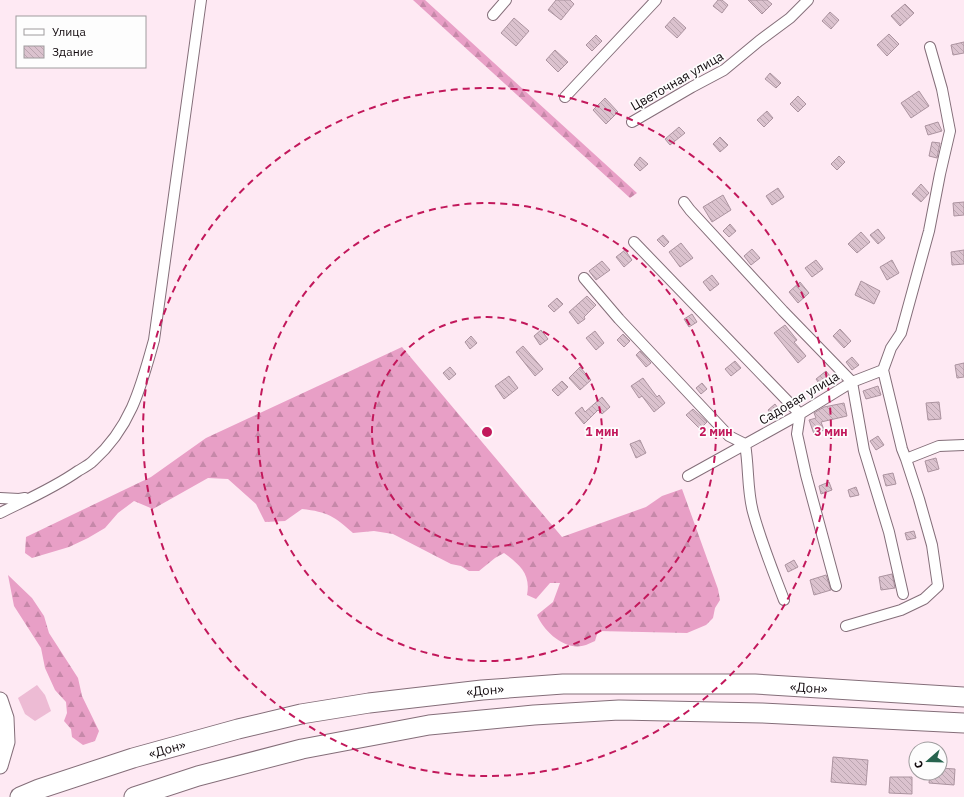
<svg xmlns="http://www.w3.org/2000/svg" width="964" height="797" viewBox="0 0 964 797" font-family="'IBM Plex Sans',sans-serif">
<defs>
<pattern id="forest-firs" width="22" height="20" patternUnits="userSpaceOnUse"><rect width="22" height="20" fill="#e89fc6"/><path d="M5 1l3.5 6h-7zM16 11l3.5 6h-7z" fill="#c688a9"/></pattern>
<pattern id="building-back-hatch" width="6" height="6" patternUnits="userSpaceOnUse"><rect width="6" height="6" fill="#dbc2ce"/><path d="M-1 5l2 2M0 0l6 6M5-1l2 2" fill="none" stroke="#bba5b0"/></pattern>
</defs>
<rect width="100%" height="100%" fill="#fee9f3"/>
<path fill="#edbbd4" d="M37,685L45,695L51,711L35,721L25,714L18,698Z"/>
<path fill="url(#forest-firs)" d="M413,0H425L637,193L630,198Z
M402,347L562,537L646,507L662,496L682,489L718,589L720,600L715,608L713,618L706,625L687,633L598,631L595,641C592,642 589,644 586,645C566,652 544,632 537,615L553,602L560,583H550L536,599L527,595C531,574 520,565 504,553L495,558L479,571H469L461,566L451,564L393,534L374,531L353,533C334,516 328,512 302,509L285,521L265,522L256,504L228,479L208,478L153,509L134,501L118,513L105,528L88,538L69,547L32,558L25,553L26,537L151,477L206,438Z
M8,575L32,598L44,616L49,633L78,678L82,696L99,731L95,741L83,745L72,737L71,729L64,721L67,713L66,702L55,690L45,668L41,648L14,606Z"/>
<path fill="url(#building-back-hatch)" stroke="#ab939f" d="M556,0H570L574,4L561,20L548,10Z
M718,0H722L728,5L722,13L713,6Z
M748,0H767L772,4L762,14Z
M905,4L914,13L900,26L891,16Z
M830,12L839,20L831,29L822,21Z
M674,17L686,28L677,38L665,27Z
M514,18L529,31L516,46L501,33Z
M889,34L899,44L887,56L877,45Z
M596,35L602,41L592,51L586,45Z
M964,42V53L953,55L951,45Z
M555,50L568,62L558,72L546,60Z
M770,73L781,83L776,88L765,79Z
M919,91L929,106L911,118L901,103Z
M798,96L806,104L798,112L790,104Z
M605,98L618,112L606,124L593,110Z
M767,111L773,118L764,127L757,120Z
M938,122L942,131L928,135L925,126Z
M679,127L685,133L670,145L665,139Z
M720,137L728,145L720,152L713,144Z
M932,142L940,143L937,158L929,156Z
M839,156L845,162L837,170L831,164Z
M640,157L648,164L640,171L634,165Z
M921,184L929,193L921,202L912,194Z
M778,188L784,197L772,205L766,196Z
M723,195L731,210L712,222L703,207Z
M964,202V215L954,216L953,203Z
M730,224L736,231L729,237L723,231Z
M878,229L885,238L878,244L870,235Z
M861,232L870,242L857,253L848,244Z
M663,235L669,242L664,247L657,240Z
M681,243L693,258L680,267L669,252Z
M752,249L760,258L751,265L744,256Z
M625,250L632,260L624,267L616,257Z
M964,250V264L952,265L951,252Z
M816,260L823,269L812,277L805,268Z
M892,260L899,273L887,280L880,267Z
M602,261L610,270L596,280L589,271Z
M712,275L719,284L710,291L703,282Z
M861,281L880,291L874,304L855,295Z
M800,282L809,293L798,303L789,292Z
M587,296L596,305L584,317L585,319L578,324L569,312Z
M557,298L563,304L554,312L548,306Z
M692,314L697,322L689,327L684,319Z
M785,325L797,340L794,342L806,356L798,363L774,333Z
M840,329L851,341L844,348L833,336Z
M541,330L548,339L540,345L534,336Z
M595,331L604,343L596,350L586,338Z
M623,334L630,341L624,347L617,340Z
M471,336L477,343L470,349L465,342Z
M523,346L543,369L535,376L516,352Z
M640,351L651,363L646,367L636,355Z
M852,357L859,365L852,370L846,362Z
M735,361L741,368L731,376L725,369Z
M964,363V377L957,378L955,365Z
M450,367L456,374L449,380L443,373Z
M580,367L591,380L580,390L569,378Z
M826,371L834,381L823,389L816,379Z
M509,376L518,388L504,399L495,386Z
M643,378L657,397L659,395L665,403L654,412L642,396L639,398L631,386Z
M562,381L568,387L558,396L552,390Z
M702,383L707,389L701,394L696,388Z
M878,386L881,395L866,399L863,391Z
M602,397L610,407L602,414L598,410L584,424L575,413L582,407L585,412Z
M939,402L941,419L928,420L926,403Z
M844,403L847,416L821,422L824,430L814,434L809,420L816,418L814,413L824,407Z
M775,404L780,411L773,417L768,410Z
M693,409L707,422L700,429L686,415Z
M878,436L884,445L876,450L870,441Z
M640,440L646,453L636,458L630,444Z
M936,458L939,469L928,472L925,461Z
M893,473L896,484L886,486L883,475Z
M829,482L832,490L821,494L819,486Z
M856,487L859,495L850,497L848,490Z
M914,531L916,538L907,540L905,533Z
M794,560L798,567L788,572L785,565Z
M892,574L895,588L881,590L879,577Z
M826,575L831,590L814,595L810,580Z
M833,757L868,760L866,785L831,782Z
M940,768L955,769L954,785L929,783L930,773H940Z
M890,777H912V794L889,793Z"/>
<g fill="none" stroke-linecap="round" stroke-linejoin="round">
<g stroke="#846e79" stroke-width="12">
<path id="street" d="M493,15L506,0
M565,97L656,0
M632,122L692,87L724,70L759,41L790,18L808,0
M684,202L690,210L783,311L852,382L864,450L889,532L903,594
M634,242L800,414L797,434L806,475L836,586
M584,278L619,319L729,436L745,444C749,467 747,490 753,512C761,542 773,571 784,600
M906,459L939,446L964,445
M688,476L800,414L852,382L883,370
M0,498L19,499L25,498
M0,513C26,500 54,488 78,471C83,468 89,465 93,461C131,427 141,387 154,340L201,0
M846,626L901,610L924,599L938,586L932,545L919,499L906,459L902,449L883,370L891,348L901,333L929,231L940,174L950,131L942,89L930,47"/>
</g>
<g stroke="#846e79" stroke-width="17">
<path id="secondary" d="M0,700L6,718L7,742L0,766"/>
</g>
<g stroke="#846e79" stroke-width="21">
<g id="highway">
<path id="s1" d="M20,797L39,789L133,758L238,729L301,714L369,703L482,690L563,684H755L964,697"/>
<path d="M134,797L198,776L302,749L429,725L534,715L619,710L762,713L964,723"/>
</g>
</g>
<use href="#street" stroke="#fff" stroke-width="10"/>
<use href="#secondary" stroke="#fff" stroke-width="15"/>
<use href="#highway" stroke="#fff" stroke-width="19"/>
</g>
<g fill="none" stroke="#c2185b" stroke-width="2" stroke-dasharray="7 5">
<circle cx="487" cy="432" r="115"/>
<circle cx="487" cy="432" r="229"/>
<circle cx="487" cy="432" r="344"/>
</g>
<g text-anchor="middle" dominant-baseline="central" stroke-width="3.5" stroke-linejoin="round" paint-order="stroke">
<g font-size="13" fill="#130b0f" stroke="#fdfdfd">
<text transform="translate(677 81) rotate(-30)">Цветочная улица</text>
<text transform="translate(799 398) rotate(-31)">Садовая улица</text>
<text stroke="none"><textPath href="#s1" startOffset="803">«Дон»</textPath></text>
<text stroke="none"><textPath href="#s1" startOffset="479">«Дон»</textPath></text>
<text stroke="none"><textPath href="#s1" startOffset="155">«Дон»</textPath></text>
</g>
</g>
<circle cx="487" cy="432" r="6" fill="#c2185b" stroke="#fdfdfd" stroke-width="2"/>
<g font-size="12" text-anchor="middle" font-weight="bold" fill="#c2185b" stroke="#fdfdfd" stroke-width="3.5" stroke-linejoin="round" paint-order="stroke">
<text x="602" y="436">1 мин</text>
<text x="716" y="436">2 мин</text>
<text x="831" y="436">3 мин</text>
</g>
<rect x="16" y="16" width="130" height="52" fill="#fdfdfd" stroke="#9f9c9e"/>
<rect x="24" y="29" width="20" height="6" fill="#ffffff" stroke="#9f9c9e"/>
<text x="52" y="36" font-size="12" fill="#130b0f">Улица</text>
<rect x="24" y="46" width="20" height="12" fill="url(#building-back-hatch)" stroke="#9f9c9e"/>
<text x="52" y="56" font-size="12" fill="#130b0f">Здание</text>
<g transform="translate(928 761) rotate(250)"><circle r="19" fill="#fdfdfd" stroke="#9f9c9e"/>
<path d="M0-3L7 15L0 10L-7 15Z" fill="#27634e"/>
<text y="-6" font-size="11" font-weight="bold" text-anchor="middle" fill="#130b0f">С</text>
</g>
</svg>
